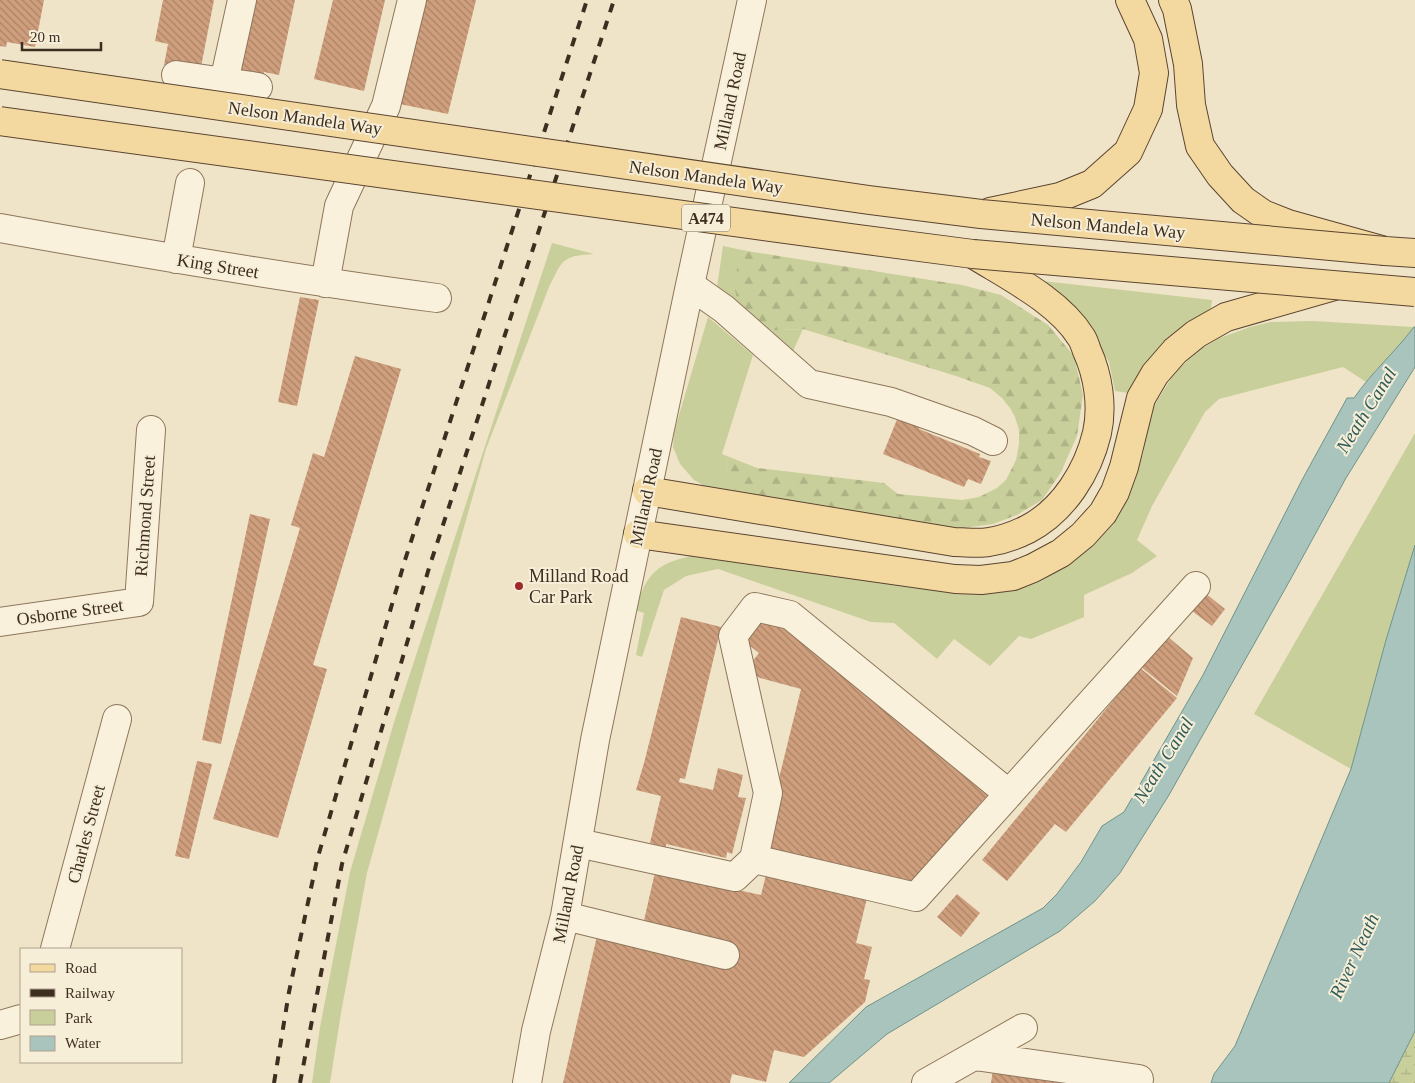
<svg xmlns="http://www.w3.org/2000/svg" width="1415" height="1083" viewBox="0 0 1415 1083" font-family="Georgia,serif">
<defs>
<pattern id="forest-firs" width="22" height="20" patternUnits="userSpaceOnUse" patternTransform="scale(1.25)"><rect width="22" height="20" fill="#c9cf9b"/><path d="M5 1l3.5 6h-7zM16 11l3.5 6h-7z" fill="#aeb285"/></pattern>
<pattern id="wetland-marsh" width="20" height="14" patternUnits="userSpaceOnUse" patternTransform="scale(1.25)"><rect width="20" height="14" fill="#c9cf9b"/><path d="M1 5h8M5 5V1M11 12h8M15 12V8" fill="none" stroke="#aeb285"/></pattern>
<pattern id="building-back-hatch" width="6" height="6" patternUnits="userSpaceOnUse" patternTransform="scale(1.25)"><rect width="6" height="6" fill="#cf9f7d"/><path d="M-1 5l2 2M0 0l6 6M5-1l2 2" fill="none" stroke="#a98266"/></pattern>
</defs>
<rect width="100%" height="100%" fill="#f0e4c8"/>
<path fill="#c9cf9b" d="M552,243L594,254C562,256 563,259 549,287L486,449L367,873L341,1013L330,1083H312L320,1027L350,872L395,719Z
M723,246L747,251L742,256L739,312L716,294Z
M1043,281L1212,300L1211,308L1165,340L1128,393L1115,391L1109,362L1080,317Z
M708,317L753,355L722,454L727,456L726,472L741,496L720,495L694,480L680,464L673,447L674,432Z
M1313,321L1414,327L1398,348L1377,369L1366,382L1343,367L1219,399L1205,412L1152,506L1137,540L1157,556L1132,573L1084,595V617L1031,639L1019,636L990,666L954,639L937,659L894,623L871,622L718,569L686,576L664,590L642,657L636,655L644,613L635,610C647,572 658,562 697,555L933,590L964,593H989L1009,591L1026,587L1042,581L1066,565L1130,489L1143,454L1148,425L1154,406L1175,372L1201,349L1220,338L1250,327L1271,322Z
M803,329L790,358L760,331Z
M1415,433V545L1386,640L1351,769L1254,714Z"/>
<path fill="url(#forest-firs)" d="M747,251L962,285L1001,295L1048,325L1074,356L1083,395L1077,436L1060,474L1042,500L1017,515L993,524L964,528L931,527L741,496L734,489L726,472L727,456L757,468L884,483L898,494L962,500L979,497L997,488L1006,480L1016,460L1019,444V430L1015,417L1010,408L1002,398L990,388L956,376L803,329L760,331L739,312L735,289L737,268L742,256Z"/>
<path fill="url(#wetland-marsh)" d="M1415,1030V1083H1389Z"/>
<path fill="#a9c4bc" stroke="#6f938a" d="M1414,327H1415V367L1346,478L1289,582L1169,795L1120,873L1095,901L1060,931L887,1034L829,1083H789L866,1007L1043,908L1057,894L1081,862L1102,826L1124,812L1203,675L1302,480L1347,398H1354C1372,372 1395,352 1414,327Z
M1415,545V1031L1389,1083H1211L1214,1074L1235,1046L1351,769L1386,640Z"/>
<path fill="url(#building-back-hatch)" d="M0,0H44L35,47L7,42L6,47L0,46Z
M163,0H214L200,72L164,65L168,44L155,41Z
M246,0H295L279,75L264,72L263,79L231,72Z
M333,0H385L364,91L314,79Z
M426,0H476L448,114L400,104Z
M300,297L319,300L297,406L278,402Z
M355,356L401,369L313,665L327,669L278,838L213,819L300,528L291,525L313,453L324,457Z
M898,417L920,426L919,429L980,454L979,457L991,461L981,484L968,479L964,487L883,454Z
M250,514L270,519L221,744L202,740Z
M1205,593L1225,609L1212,626L1192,611Z
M767,613L992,790L911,882L762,847L801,689L760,678L754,674L752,662L759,653L745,642Z
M681,617L721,627L685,779L680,778L679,782L713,790L718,768L743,775L738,797L746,798L732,854L727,852L726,858L666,844V847L650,843L661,796L636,790L644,763Z
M1167,636L1193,658L1177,696L1141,667Z
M1140,668L1177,698L1066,832L1055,824L1007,881L982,860Z
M197,761L212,764L189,859L175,856Z
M655,872L761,895L766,875L867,898L856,943L872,947L864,979L870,980L865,1002L804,1057L774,1050L766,1082L732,1074L730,1083H563L597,936L643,925Z
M957,894L980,913L961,937L937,917Z
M993,1070L1073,1083H991Z"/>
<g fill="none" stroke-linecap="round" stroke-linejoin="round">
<g stroke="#8d765c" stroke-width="30">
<path id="minor" d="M176,75L258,87
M224,82L242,0
M0,228C145,254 291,279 437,298
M176,259L190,183
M325,283L339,206L386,106L412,0
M690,285L724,309L809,384L891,402L973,431L993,441
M0,622L139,602L151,430
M578,843L735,877L754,859L768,793L733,636L755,607L790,615L1009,794
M754,859L916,897L1196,586
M565,916L725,955
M55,949L117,719
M0,1025L21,1019
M975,1056L1139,1079
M527,1083L536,1031L565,916L595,740L690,285L752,0
M926,1083L1023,1028"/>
</g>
<g stroke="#5b4430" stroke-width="30">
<path id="major" d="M1173,0L1177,9L1188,64L1191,105L1200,146L1220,175L1243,200L1263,214L1288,224L1385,251L1415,253
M990,212L1060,197L1092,184L1128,152L1148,109L1154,73L1148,39L1130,0
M647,491L954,542C965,542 978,544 989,542C1002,540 1016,535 1028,529C1064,510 1088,471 1097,433C1103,406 1098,375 1087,351C1085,346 1084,341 1081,337C1059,301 1008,276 973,254
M638,534L955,579L981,580L1013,576L1033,568L1061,553L1083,535L1103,513L1115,492L1124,467L1141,398L1155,374L1175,351L1196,334L1226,317L1334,286"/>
</g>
<use href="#minor" stroke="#faf1dc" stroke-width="28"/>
<use href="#major" stroke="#f3d9a0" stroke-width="28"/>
<path stroke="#3d2e20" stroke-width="4" stroke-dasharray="9 9" stroke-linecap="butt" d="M274,1083L289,992L317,860L405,560L587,0
M300,1083L342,864L429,568L614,0"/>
<g stroke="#5b4430" stroke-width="30" stroke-linecap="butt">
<path id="major-bridge" d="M0,74L869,200L981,214L1385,251
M0,121L851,238L973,254L1415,292"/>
</g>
<use href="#major-bridge" stroke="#f3d9a0" stroke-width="28"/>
</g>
<circle fill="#9e2a2b" stroke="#f7eed8" stroke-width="2" cx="519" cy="586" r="5"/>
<g text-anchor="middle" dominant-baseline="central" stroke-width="4" stroke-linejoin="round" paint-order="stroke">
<rect fill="#f7eed8" stroke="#756857" stroke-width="1" x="682" y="204.5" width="48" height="27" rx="4"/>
<g font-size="16" font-weight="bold" fill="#3d2e20">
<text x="706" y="218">A474</text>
</g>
<g font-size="18" fill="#3d2e20" stroke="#f7eed8">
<text transform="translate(730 101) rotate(-78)">Milland Road</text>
<text transform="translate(305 118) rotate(8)">Nelson Mandela Way</text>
<text transform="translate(706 177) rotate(8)">Nelson Mandela Way</text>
<text transform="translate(1108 226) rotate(5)">Nelson Mandela Way</text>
<text transform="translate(218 266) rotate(9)">King Street</text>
<text transform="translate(646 497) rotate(-78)">Milland Road</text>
<text transform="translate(145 516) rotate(-86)">Richmond Street</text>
<text transform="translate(70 612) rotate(-8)">Osborne Street</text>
<text transform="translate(86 834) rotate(-75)">Charles Street</text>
<text transform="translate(568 894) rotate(-79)">Milland Road</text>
</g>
<g font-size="18" fill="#3d2e20" stroke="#f7eed8" text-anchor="start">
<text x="529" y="576">Milland Road<tspan x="529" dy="21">Car Park</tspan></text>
</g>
<g font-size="19" font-style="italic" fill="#2f5d5a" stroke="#f7eed8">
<text transform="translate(1366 410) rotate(-58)">Neath Canal</text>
<text transform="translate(1163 760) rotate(-58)">Neath Canal</text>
<text transform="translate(1354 956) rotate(-65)">River Neath</text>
</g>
</g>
<rect x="20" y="948" width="162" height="115" fill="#f7eed8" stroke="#ada18e"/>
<rect x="30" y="964" width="25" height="8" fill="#f3d9a0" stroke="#ada18e"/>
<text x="65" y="973" font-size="15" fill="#3d2e20">Road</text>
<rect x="30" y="989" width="25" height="8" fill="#3d2e20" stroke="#ada18e"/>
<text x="65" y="998" font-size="15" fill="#3d2e20">Railway</text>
<rect x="30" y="1010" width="25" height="15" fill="#c9cf9b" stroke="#ada18e"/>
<text x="65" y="1023" font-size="15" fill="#3d2e20">Park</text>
<rect x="30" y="1036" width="25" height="15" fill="#a9c4bc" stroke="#ada18e"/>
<text x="65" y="1048" font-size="15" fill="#3d2e20">Water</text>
<path d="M22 42v8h79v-8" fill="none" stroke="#3d2e20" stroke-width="2.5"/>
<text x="30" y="42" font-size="15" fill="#3d2e20" stroke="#f7eed8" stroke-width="4" paint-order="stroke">20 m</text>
</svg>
